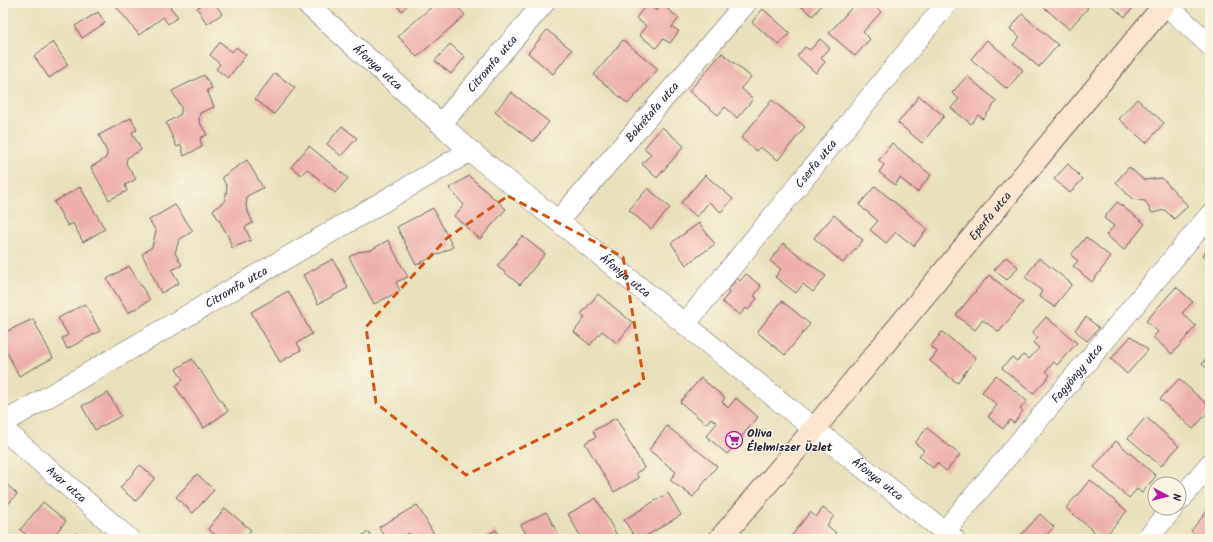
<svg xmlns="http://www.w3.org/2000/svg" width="1213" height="542" viewBox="0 0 1213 542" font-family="Kalam,sans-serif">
<rect width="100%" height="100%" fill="#fcf5e5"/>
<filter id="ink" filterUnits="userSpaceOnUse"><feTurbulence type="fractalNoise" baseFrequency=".025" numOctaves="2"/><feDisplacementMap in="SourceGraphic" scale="8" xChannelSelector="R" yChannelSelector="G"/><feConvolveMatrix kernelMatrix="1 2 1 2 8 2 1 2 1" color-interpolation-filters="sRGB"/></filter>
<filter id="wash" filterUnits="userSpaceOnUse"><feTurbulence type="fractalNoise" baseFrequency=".012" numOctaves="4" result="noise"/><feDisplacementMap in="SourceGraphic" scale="16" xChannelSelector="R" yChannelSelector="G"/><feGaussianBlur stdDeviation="0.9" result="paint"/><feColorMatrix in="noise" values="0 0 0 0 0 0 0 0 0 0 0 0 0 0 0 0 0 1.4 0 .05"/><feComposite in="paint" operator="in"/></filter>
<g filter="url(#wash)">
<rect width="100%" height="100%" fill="#e8e0bb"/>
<g id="blocks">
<path fill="#efb0ad" d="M117,3H131L132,4L133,3H167L178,17L168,24L163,17L139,35L115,5Z
M205,3H215L222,14L207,24L197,8Z
M394,3H409L402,11Z
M436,3H454L465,15L417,57L398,36Z
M797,3H823L813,16Z
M856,3H871L881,12L863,32L870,39L855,56L829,33Z
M1039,3H1084L1083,4L1088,8L1069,29Z
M1108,3H1137L1125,17Z
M647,4L657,11L661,4L679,18L672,27L679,31L670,43L663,39L656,48L639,35L646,26L636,18Z
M763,9L790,33L779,45L752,22Z
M98,12L105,23L82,38L75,26Z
M1022,14L1058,45L1039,67L1013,45L1020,37L1010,29Z
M547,30L572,50L553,74L528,53Z
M820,39L830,48L821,58L825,62L816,73L797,56L805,47L810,50Z
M623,40L658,69L628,104L594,75Z
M987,40L1023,70L1007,89L971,59Z
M53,42L68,65L49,78L34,56Z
M220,42L232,52L236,47L246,55L228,78L216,69L220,64L210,55Z
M450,44L465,57L451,74L435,61Z
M722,53L751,77L741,88L753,99L737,118L725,107L718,115L689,91Z
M275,73L295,88L274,114L255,99Z
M204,75L212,88L207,90L214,107L200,113L199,121L207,135L200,138L202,147L184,156L181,145L177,147L166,123L181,114V107L172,91Z
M967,76L997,101L983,119L978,115L971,124L951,108L959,99L952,93Z
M511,92L549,122L533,142L495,112Z
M919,96L944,116L922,143L898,123Z
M1137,99L1164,123L1146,143L1119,119Z
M772,100L805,127L778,160L760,147L756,151L741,138Z
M131,118L137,130L132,132L141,150L127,158L126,164L136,179L125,185L127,191L109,200L91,167L106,158L107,152L99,135Z
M342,126L357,138L341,156L327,144Z
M662,127L684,146L657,178L642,164L651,154L644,148Z
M892,143L931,175L917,192L900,178L895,185L879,172L884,165L879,160Z
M309,146L348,178L335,193L307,169L301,175L291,167Z
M247,160L263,188L247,196L246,207L253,223L245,227L251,240L232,248L228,236L213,210L225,201L227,187L222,177Z
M1068,164L1083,179L1070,193L1054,179Z
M1129,167L1144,180L1162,178L1188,206L1174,219L1165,210L1152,213L1145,201L1132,199L1116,182Z
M705,175L733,199L721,212L709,202L697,217L681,203Z
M469,176L506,209L480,239L454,216L464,205L449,188Z
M875,186L927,229L914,246L896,232L886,243L870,230L878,221L859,205Z
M80,187L105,229L83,242L73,223L68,226L54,202Z
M648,188L670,208L651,229L629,210Z
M1117,202L1145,224L1124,250L1106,235L1114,226L1104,218Z
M175,205L193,231L179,240L175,253L182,265L172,270L179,283L161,293L142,254L152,247L156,231L149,220Z
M433,208L453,247L416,265L397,227Z
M834,215L863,240L843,263L814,238Z
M699,223L715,244L686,265L671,243Z
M522,236L545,254L520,285L497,266Z
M1086,237L1111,257L1092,282L1073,266L1078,261L1071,255Z
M388,240L408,277L396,282L400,291L374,304L349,257L358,252L371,250Z
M783,243L826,276L813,292L803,284L796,293L775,277L781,269L770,261Z
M1210,248V261L1203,255Z
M1006,257L1018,267L1007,280L994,270Z
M1039,258L1072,284L1054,307L1039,296L1042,291L1025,277Z
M333,259L348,288L318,304L303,275Z
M129,266L150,300L128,313L107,279Z
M746,274L761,286L754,296L757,298L748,310L746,308L740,315L722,302L729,293L728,291L737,278L740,281Z
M989,275L1023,302L999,332L983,320L975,330L956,315Z
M1176,287L1193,302L1182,313L1196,326L1172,354L1153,337L1158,332L1146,321Z
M288,291L312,334L297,343L301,350L280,362L251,312Z
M598,294L633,323L617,343L602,331L590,345L574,332L585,317L581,314Z
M782,301L810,324L785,355L757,332Z
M85,304L100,331L67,349L62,338L68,335L58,318Z
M1046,317L1077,343L1057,365L1054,362L1046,371L1050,375L1033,394L1002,368L1012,357L1017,361L1023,355L1029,359L1039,348L1033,343L1038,338L1032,333Z
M1086,317L1099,328L1087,341L1075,330Z
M33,319L53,358L19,376L3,344V333Z
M942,332L976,358L957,383L930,361L937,352L931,346Z
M1131,336L1148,350L1127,374L1111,359Z
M1210,354V371L1202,364Z
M192,359L228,411L204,428L175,386L183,380L176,369Z
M996,375L1027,401L1020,409L1023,411L1014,423L1010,420L1003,429L988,417L997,405L982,392Z
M701,378L725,398L722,402L728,408L736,398L758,417L727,454L706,436L717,423L711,418L706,424L680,402Z
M1179,379L1210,407V410L1193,429L1160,399Z
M108,393L121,416L95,430L82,406Z
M1146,417L1179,446L1161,466L1128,438Z
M616,418L644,468L636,473L639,478L614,492L585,443L596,437L593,431Z
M667,426L717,466L693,497L670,480L676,472L649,450Z
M927,428L960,455L946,471L937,463L933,468L919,456L924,450L915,443Z
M1116,441L1156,476L1142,493L1137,489L1129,498L1094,467Z
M140,465L155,478L136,501L120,488Z
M197,474L214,490L193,513L176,497Z
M1090,480L1127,511L1103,539L1066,508Z
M3,481L17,494L3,510Z
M668,493L681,515L641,539H636L624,520Z
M596,498L619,539H582L568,514Z
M43,502L66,521L51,539H32L20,530Z
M417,505L435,536L430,539H412L409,533L397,539H385L379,527Z
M225,508L251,530L243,539H214L217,536L208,529Z
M823,508L834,516L827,525L836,533L831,539H789L810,512L816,517Z
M1207,511L1210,513V539H1201L1191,531Z
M546,512L561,539H529L521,525Z
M1040,514L1054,527L1043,539H1027L1022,534Z
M496,530L501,539H481Z
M369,532L372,539H355Z
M75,533L82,539H70Z"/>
</g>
</g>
<g filter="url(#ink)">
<use href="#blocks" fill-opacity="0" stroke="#676468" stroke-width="1"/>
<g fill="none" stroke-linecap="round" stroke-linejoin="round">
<g stroke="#676468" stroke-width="22">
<g id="street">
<path id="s1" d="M306,3L441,124L470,151L558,221L814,429L954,539"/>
<path d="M1164,3L1210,45"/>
<path id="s2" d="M441,124L544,3"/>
<path id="s3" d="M558,221L746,3"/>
<path id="s4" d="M685,324L947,3"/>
<path id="s5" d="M3,423L470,151"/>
<path id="s6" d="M3,429L129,539"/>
<path d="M1179,501L1210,464"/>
<path id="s7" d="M944,532L1210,215"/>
<path d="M1147,539L1173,508"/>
</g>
</g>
<g stroke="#676468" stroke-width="24">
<g id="secondary">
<path id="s8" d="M720,539L814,429L1166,3"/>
</g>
</g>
<use href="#street" stroke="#fff" stroke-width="21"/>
<use href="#secondary" stroke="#fce5d0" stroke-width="22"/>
</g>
</g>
<path fill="none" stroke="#d45411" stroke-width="3" stroke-dasharray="8 5" stroke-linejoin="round" d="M508,196L623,257L644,381L580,419L466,475L376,403L366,327L447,238Z"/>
<defs>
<g id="supermarket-ring" transform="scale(0.9)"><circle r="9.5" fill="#fcf5e5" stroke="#b5179e" stroke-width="1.5"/><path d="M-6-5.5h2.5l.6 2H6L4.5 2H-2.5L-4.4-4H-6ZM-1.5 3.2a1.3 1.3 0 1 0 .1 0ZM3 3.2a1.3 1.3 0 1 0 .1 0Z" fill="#b5179e"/></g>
</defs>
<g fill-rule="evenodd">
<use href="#supermarket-ring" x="734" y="440"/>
</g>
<g text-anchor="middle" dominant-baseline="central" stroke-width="3" stroke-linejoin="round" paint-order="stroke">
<g font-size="12" fill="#22223b" stroke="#fcf5e5">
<text stroke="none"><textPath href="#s2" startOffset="79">Citromfa utca</textPath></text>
<text stroke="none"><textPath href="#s1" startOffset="96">Áfonya utca</textPath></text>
<text stroke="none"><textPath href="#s3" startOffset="144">Bokrétafa utca</textPath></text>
<text stroke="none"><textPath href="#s4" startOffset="207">Cserfa utca</textPath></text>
<text stroke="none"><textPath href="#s8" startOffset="421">Eperfa utca</textPath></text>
<text stroke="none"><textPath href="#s1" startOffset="420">Áfonya utca</textPath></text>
<text stroke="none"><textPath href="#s5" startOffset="270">Citromfa utca</textPath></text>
<text stroke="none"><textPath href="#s7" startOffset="207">Fagyöngy utca</textPath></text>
<text stroke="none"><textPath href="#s1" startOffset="744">Áfonya utca</textPath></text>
<text stroke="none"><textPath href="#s6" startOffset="84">Avar utca</textPath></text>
</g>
<g font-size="12" font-weight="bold" fill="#22223b" stroke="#fcf5e5" text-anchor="start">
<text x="747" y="433">Oliva<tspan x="747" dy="14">Élelmiszer Üzlet</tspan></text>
</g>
</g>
<rect width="1213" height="542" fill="none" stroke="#fcf5e5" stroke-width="16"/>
<g transform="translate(1167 496) rotate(97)"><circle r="19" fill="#fcf5e5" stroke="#a5a1a1"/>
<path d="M0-3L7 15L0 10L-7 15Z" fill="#b5179e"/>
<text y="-6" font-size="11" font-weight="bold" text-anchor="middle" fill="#22223b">N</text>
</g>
</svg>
